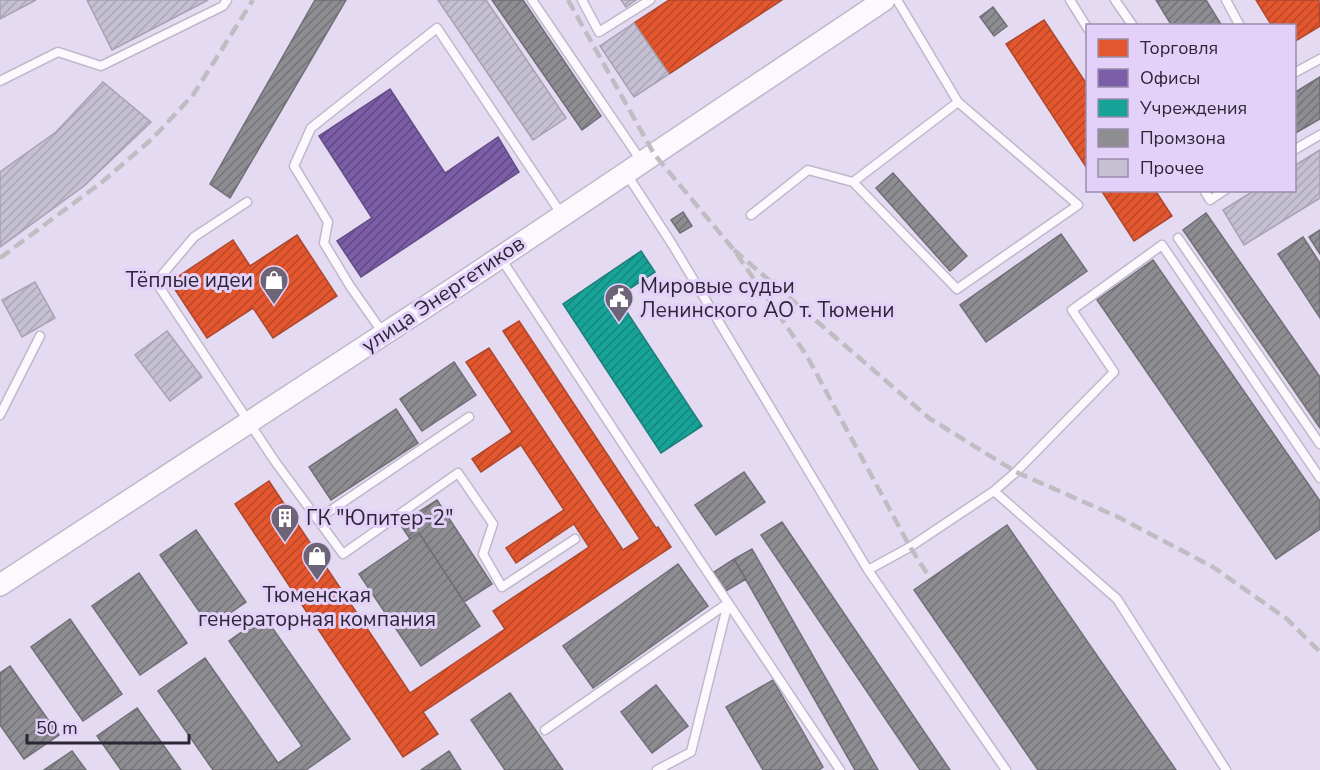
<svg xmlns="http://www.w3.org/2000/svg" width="1320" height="770" viewBox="0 0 1320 770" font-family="'Nunito Sans',sans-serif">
<defs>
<pattern id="shops-hatch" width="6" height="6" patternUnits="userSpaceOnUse" patternTransform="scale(1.5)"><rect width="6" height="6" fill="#e4572e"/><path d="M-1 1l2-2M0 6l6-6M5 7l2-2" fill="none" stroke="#b94828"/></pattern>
<pattern id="offices-hatch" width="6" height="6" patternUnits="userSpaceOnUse" patternTransform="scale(1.5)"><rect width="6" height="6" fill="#7b5ea7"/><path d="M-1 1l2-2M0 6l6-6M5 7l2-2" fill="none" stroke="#604981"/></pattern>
<pattern id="public-hatch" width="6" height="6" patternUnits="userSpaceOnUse" patternTransform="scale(1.5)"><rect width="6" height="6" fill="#17a398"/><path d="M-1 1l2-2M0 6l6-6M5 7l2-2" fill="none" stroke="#15857d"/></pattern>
<pattern id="industry-hatch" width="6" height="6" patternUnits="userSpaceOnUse" patternTransform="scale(1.5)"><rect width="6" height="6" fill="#8d8d92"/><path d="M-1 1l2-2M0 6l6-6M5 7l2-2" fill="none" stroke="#747378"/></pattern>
<pattern id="building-hatch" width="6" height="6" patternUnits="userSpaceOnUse" patternTransform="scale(1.5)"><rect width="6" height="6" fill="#c5c1d3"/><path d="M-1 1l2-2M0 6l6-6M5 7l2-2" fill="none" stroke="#aaa6b6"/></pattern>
</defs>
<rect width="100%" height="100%" fill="#e4daf1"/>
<path fill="url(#shops-hatch)" stroke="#ad4830" stroke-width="1.5" d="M669,0H782L669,74L634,23Z
M1256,0H1319L1320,26L1294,42V26H1272Z
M1044,20L1088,86V170L1006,44Z
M1101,190H1155L1172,216L1134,241Z
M297,235L337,296L273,338L253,308L207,338L170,282L233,240L250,266Z
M519,321L656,528L658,527L671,547L423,712L438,734L403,757L235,504L269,481L410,693L505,629L493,611L589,547L574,524L516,563L506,548L564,510L521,445L481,472L472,459L512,432L466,362L489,348L623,550L640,539L503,331Z"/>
<path fill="url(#offices-hatch)" stroke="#644d85" stroke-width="1.5" d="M390,89L445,173L498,137L519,172L361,277L337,241L372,218L319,136Z"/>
<path fill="url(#public-hatch)" stroke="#1e7e7a" stroke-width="1.5" d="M641,251L655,272L617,297L702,426L661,453L563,304Z"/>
<path fill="url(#industry-hatch)" stroke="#706e76" stroke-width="1.5" d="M315,0H346L230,198L210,184Z
M492,0H523L601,116L582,130Z
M1156,0H1206L1222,26H1172Z
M993,7L1007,26L994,36L980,17Z
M1320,77V119L1294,134V93Z
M893,173L967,256L950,271L876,188Z
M683,212L692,226L680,233L671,220Z
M1206,213L1320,377V428L1183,230Z
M1320,230V254L1309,237Z
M1061,234L1087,271L986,342L960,305Z
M1303,237L1320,263V318L1278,254Z
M1153,260L1320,501V529L1276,559L1097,300Z
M454,362L476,395L422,431L400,399Z
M396,409L418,443L331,500L309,467Z
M744,472L765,502L716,535L695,505Z
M437,500L492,584L464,602L419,533L410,539L400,524Z
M782,522L950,770H920L761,535Z
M1007,525L1176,770H1038L914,590Z
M196,530L246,602L210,627L160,555Z
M419,533L480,626L421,666L359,574Z
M752,549L878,770H855L734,559Z
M734,559L746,579L726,591L714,572Z
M678,564L708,606L593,688L563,646Z
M139,573L187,643L140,675L92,606Z
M264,616L350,739L306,770H213L158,691L205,658L278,763L302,746L229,641Z
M70,619L122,694L83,721L31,647Z
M10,666L59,735L24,759L0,725V673Z
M773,680L823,767L819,770H763L726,707Z
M656,685L688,726L652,753L621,712Z
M510,693L563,770H505L471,720Z
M137,708L181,770H121L97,736Z
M72,751L86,770H44Z
M449,751L461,770H421Z"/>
<path fill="url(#building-hatch)" stroke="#a6a1b3" stroke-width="1.5" d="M0,0H36L0,19Z
M87,0H208L112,50Z
M438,0H486L566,118L533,140Z
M621,0H636L626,7Z
M634,23L669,74L634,97L600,46Z
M103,82L151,122L84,186L0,247V172L56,132Z
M1320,150V198L1244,245L1223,210L1255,190H1294V166Z
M35,282L55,318L22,337L2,300Z
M167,331L202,377L170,401L135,355Z"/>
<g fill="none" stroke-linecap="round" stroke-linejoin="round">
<g stroke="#bfb8ca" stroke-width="11">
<path id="service" d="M532,0L642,162
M582,0L599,32L650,0
M897,0L958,102L1078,205L957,289L853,182L958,102
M1070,0L1088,29
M1115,0L1133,26
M1226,0L1240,26
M1294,73L1320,59
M0,81L58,52L101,66L223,6L227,0
M1294,150L1320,135
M626,173L672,244L868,570L910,547L994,491L1117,599L1226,770
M1204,190L1210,200L1225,190
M247,202L194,237L156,282L274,460L343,554L458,473L493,524L483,554L502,587L575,539
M751,215L808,170L853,182
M1178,238L1320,444
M500,257L698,558L840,770
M383,333L350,286L324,243L328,222L294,166L311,128L437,28L562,215
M0,415L40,336
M994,491L1016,472L1114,372L1072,310L1162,245L1320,478
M318,519L469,417
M868,570L1006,770
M545,730L728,603L691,752L657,770"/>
</g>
<g stroke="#bfb8ca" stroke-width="24">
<path id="tertiary" d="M0,585L456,287L884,0"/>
</g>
<use href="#service" stroke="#fbf9fd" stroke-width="8"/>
<use href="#tertiary" stroke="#fbf9fd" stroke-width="21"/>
<path stroke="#bfbcc2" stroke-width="4.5" stroke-dasharray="12 6" stroke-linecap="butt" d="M568,0L654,154L734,250L807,356L910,547L928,575
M734,250L929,418L1016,472L1118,517L1213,567L1287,619L1320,652
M0,258L102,182L152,139L193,95L253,0"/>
</g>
<defs>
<g id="shop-pin" transform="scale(1.5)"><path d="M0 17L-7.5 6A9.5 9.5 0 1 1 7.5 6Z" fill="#6d6577" stroke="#e3d1fa"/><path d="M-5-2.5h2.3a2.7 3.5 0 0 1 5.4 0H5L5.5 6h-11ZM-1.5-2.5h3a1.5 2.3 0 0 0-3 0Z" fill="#fff"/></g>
<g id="civic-pin" transform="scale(1.5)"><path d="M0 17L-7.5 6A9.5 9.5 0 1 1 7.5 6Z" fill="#6d6577" stroke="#e3d1fa"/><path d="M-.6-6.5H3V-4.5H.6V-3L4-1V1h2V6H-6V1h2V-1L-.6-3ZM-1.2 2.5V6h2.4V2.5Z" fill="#fff"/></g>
<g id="building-pin" transform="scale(1.5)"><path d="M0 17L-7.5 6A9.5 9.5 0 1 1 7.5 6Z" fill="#6d6577" stroke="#e3d1fa"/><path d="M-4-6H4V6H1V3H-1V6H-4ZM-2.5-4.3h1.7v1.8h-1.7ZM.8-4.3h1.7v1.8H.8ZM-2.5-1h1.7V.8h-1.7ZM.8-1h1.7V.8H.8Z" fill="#fff"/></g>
</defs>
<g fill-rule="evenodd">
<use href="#shop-pin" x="274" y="280"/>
<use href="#civic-pin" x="619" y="298"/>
<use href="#building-pin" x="285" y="518"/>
<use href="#shop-pin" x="317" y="556"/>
</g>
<g text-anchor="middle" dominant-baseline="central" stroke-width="6" stroke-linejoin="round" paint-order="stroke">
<g font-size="21" fill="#2d2635" stroke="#e3d1fa" text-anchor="start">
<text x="253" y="280" text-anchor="end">Тёплые идеи</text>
<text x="640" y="286">Мировые судьи<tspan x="640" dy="24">Ленинского АО т. Тюмени</tspan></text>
<text x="306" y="518">ГК "Юпитер-2"</text>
<text x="317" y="595" text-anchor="middle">Тюменская<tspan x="317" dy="24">генераторная компания</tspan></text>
</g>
<g font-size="21" fill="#2d2635" stroke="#e3d1fa">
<text transform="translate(443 294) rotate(-34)">улица Энергетиков</text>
</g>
</g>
<rect x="1086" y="24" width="210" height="168" fill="#e3d1fa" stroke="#9a8dab" stroke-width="1.5"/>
<rect x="1098" y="39" width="30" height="18" fill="#e4572e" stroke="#9a8dab" stroke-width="1.5"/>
<text x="1140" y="54" font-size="18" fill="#2d2635">Торговля</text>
<rect x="1098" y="69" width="30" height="18" fill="#7b5ea7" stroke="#9a8dab" stroke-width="1.5"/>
<text x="1140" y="84" font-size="18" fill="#2d2635">Офисы</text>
<rect x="1098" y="99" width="30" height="18" fill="#17a398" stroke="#9a8dab" stroke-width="1.5"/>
<text x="1140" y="114" font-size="18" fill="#2d2635">Учреждения</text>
<rect x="1098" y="129" width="30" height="18" fill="#8d8d92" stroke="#9a8dab" stroke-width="1.5"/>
<text x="1140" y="144" font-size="18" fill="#2d2635">Промзона</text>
<rect x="1098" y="159" width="30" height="18" fill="#c5c1d3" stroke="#9a8dab" stroke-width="1.5"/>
<text x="1140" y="174" font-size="18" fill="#2d2635">Прочее</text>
<path d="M27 734v9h162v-9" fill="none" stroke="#2d2635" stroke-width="3"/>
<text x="36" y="734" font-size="18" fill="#2d2635" stroke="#e3d1fa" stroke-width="4.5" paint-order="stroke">50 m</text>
</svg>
